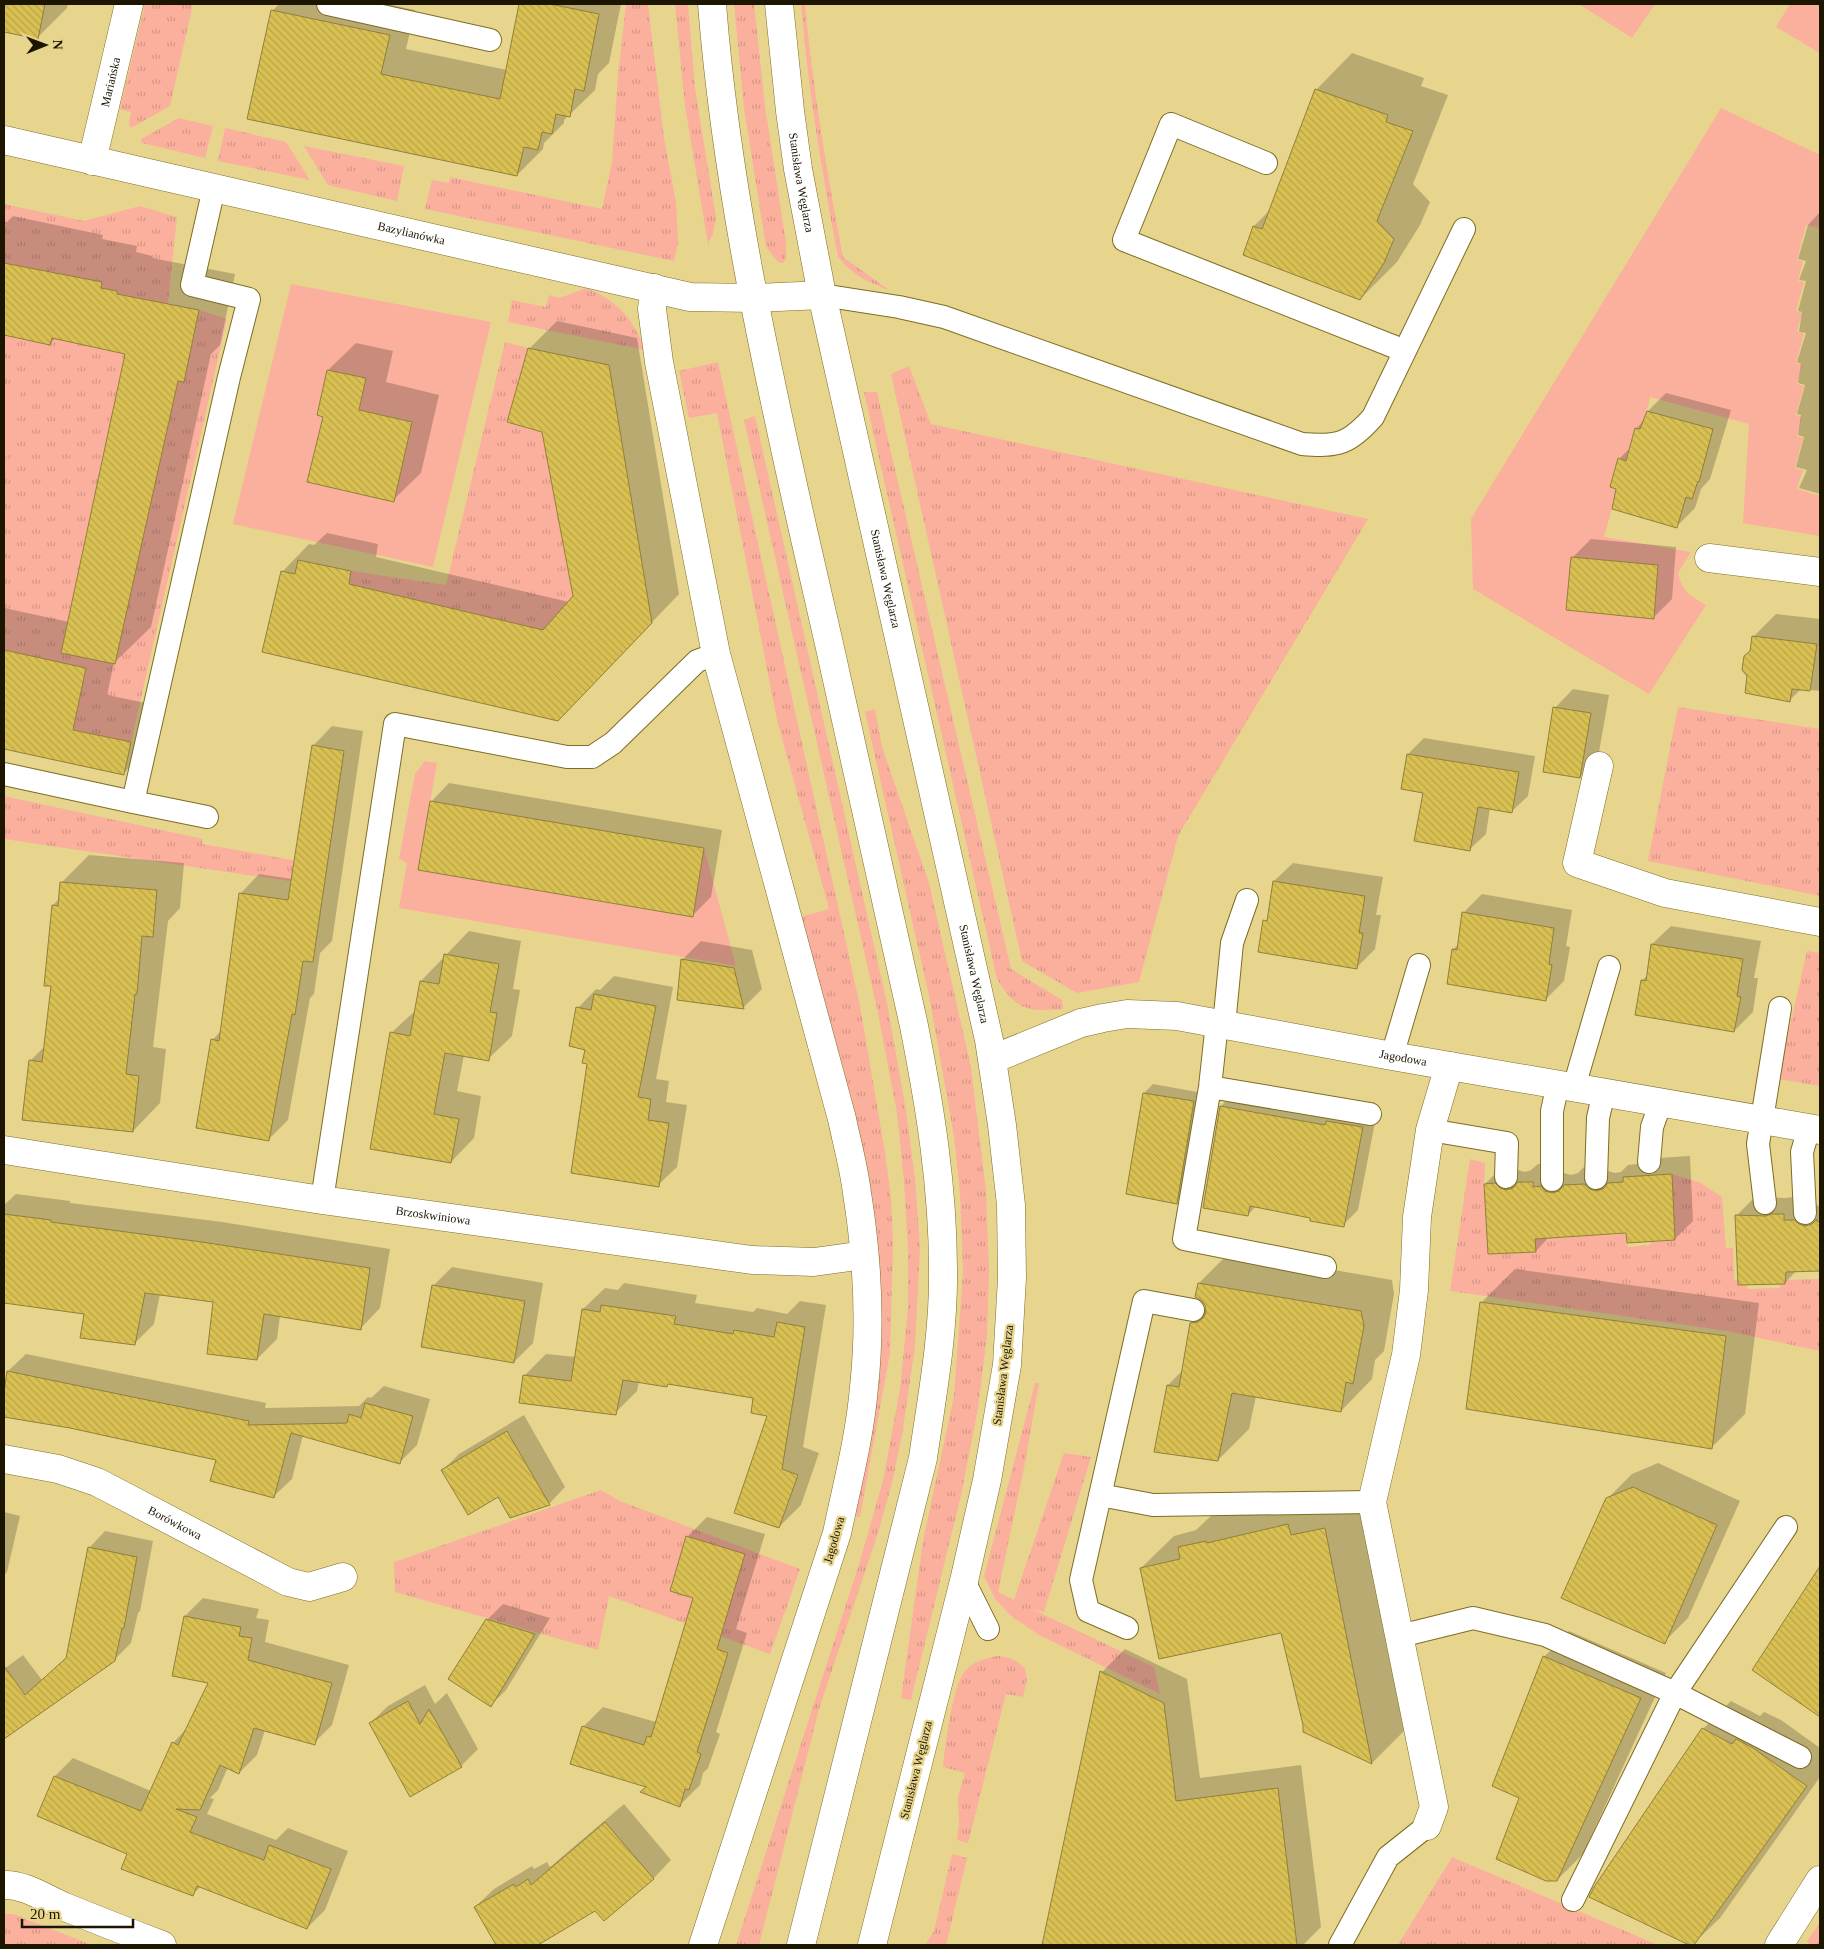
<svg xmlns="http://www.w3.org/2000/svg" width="1824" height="1949" viewBox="0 0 1824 1949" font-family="'Times New Roman',serif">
<defs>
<pattern id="grass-tufts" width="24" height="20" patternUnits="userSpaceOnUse" patternTransform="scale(1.25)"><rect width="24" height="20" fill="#fab09c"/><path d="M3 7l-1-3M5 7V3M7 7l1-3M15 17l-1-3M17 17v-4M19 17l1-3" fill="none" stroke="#d69685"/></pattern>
<pattern id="building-back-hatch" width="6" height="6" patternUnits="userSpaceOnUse" patternTransform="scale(1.25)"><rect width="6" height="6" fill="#d9c053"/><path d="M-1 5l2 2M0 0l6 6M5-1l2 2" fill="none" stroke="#baa447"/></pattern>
</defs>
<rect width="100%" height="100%" fill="#e7d58e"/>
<path fill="url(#grass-tufts)" d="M145,4H193L170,106L131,128L129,124L131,112L120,109Z
M626,4H648L664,138L676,202L678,242L674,261L425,209L432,180L449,183L450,177L602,209L612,162L618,76Z
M675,4H688L695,88L716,218L713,234L708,244L685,106Z
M734,4H754L765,106L786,243V258L783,263L778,262L766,247L744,108Z
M801,4H805C813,89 827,173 843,257L889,290C869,283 851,274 838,257C822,173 808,89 801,4Z
M179,118L213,126L205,158L142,143L141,139Z
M225,128L286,142L310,180L218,161Z
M304,146L404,166L397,201L328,185Z
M4,204L84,221L140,206L177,217L165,331L194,338L199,310L227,319L131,742L65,728L63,734L4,721Z
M586,288C618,301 633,318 645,350L508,322L512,300L546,307L549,295L560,298Z
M505,342L528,348L507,422L542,432L573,596L543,630L349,584L351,571L446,585Z
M718,362L860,1006L885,1152L891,1199L893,1242L890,1353L860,1517L854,1516L875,1394L800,917L829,909L777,720L717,413L689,418L679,371Z
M909,366L931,424L1368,519L1178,836L1139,982L1077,993L1022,961L891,374Z
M864,392H877L1011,969L1062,1000L1063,1009C1028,1012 1016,1010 997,979Z
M755,416L888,1008L906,1111L915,1178L920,1247L915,1347L902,1435L892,1483L879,1530L819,1709L759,1945H736L860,1561L883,1481L900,1389L908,1309V1248L904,1181L897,1113L878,1013L744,420Z
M1678,707L1820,729V896L1648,861Z
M875,709L882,747L929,883L971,1067L986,1190L989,1271L987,1336L978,1408L962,1491L911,1700L901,1698L923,1541L954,1396L963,1271L960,1194L954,1136L929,996L865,712Z
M4,796L203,839L202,844L327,866L323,886L4,839Z
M1807,951L1820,953V1086L1778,1079Z
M1470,1159L1485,1163L1484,1184L1486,1220L1513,1253L1536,1252L1535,1239L1626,1234L1628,1247L1650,1245L1651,1242L1675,1240L1672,1174L1701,1183L1722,1197L1726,1248H1733L1734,1280H1746L1747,1289L1780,1288V1280L1820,1279V1351L1727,1331L1450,1291Z
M1035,1383H1039L1024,1468L998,1592L1014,1600L1064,1453L1091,1457L1044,1612L1032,1609L1154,1667L1160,1694L1039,1635L1010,1615L995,1599L984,1576Z
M601,1490L620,1501L800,1569L770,1654L609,1596L598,1650L395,1592L394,1562Z
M996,1656C1008,1656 1016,1660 1025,1668L1027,1679L1023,1697L1006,1694L968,1843L957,1840L959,1824L958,1797L965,1773L943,1767C945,1746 952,1687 965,1671C972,1662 985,1659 996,1656Z
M952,1854L967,1858L946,1945H925L934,1931Z
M1452,1857L1658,1945H1398Z
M4,1914H13L92,1945H4Z
M1820,1922V1945H1810L1807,1941Z"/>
<path fill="#fab09c" d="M1579,4H1655L1632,38Z
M1790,4H1820V53L1776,27Z
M1721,108L1820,155V228L1806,225L1797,260L1803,261L1798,281L1804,282L1796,311L1802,313L1797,332L1804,334L1796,363L1802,365L1797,384L1804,386L1796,415L1802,417L1797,436L1803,438L1795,468L1803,470L1797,489L1820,496V536L1743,523L1749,424L1650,397L1642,430L1635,428L1626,461L1618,459L1610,487L1617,490L1604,537L1691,552L1678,573C1683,593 1689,595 1706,605L1649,694L1473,589L1471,519Z
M291,284L491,322L433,567L233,524Z
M4,384L22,388L4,468Z
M425,761L437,763L418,870L692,917L704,848L736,966L399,908L407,863L399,859L415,774Z"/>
<path fill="#0003" d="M4,4H68L67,8L37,38L4,30Z
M279,4H386L415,10L406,49L507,70L520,4H621L609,63L598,74L595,90L564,120V123L544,143L543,149L517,175L272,11Z
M1352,53L1424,78L1421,86L1448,95L1413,184L1430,202L1420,225L1397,262L1360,299L1254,226L1270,210L1316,90Z
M1820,212V494L1799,488L1807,470L1796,467L1804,437L1798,435L1801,415L1797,414L1805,385L1798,383L1801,364L1797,362L1806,333L1799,332L1802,312L1798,311L1806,281L1799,280L1806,261L1798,259L1808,225Z
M13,216L103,235L102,239L137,246L136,252L152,256V258L235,274L220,345L211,354L151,627L114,663L107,695L165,707L158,738L123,774L4,748V608L69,622L126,353L56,338L50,343L4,334V221L7,222Z
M557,321L637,338L679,594L585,692L282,572L309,544L314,545L327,533L378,544L376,557L569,602L574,597L529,349Z
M356,343L393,351L386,382L439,395L421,473L393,500L325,416L328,370Z
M1666,393L1731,410L1710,479L1701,489L1695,508L1677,526L1618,488L1619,459L1631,447L1636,429L1645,419L1648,411Z
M1591,539L1676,547L1672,599L1653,618L1572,558Z
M1776,614L1820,619V691L1801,689L1790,700L1751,651L1754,636Z
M1573,689L1609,695L1598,758L1580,777L1555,708Z
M332,726L363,731L332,941L320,953L314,994L310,998L288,1120L268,1140L212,1040L221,1031L240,894L259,874L292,879L313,746Z
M1424,738L1535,756L1528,796L1511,812L1490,808L1486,834L1469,850L1424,792L1408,754Z
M449,783L722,830L711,897L692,916L431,802Z
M89,855L184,863L180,908L168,921L153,1047L166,1049L160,1103L133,1131L30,1061L45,1046L52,985L53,905L60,898L62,882Z
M1293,863L1383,877L1376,915H1381L1375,949L1356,968L1265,921L1269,917L1274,881Z
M1482,894L1572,910L1566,946L1570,947L1564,981L1546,999L1453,949L1459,944L1463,913Z
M1671,926L1761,941L1754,978H1758L1753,1012L1734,1031L1642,980L1648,975L1652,944Z
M469,931L521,941L513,989L520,990L512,1036L488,1059L464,1055L457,1091L481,1096L474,1138L451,1162L391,1033L416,1010L421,981Z
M701,941L752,950L762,989L744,1007L679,999L682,960Z
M614,976L673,987L656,1079L669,1081L666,1102L687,1105L677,1167L658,1185L589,1063L578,1008L596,989L600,990Z
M1153,1084L1203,1093L1185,1193L1176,1202L1144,1093Z
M1236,1091L1377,1112L1358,1210L1343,1225L1256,1206L1248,1215L1204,1207L1221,1106Z
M1690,1156L1693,1221L1675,1239L1628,1232L1550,1236L1536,1251L1485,1184L1503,1166L1513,1165L1518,1170L1525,1172L1531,1170L1538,1164H1551L1564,1173L1571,1175L1578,1173L1584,1167L1603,1166L1608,1171L1615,1173L1621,1172L1628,1165L1637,1164L1643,1159Z
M16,1194L70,1201V1203L222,1222L390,1249L380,1308L360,1329L280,1316L277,1339L257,1359L214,1301L160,1294L154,1324L134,1344L86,1313L4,1302V1205Z
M1802,1196L1820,1207V1270H1797L1785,1283L1736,1216L1755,1197L1785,1198Z
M1230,1252L1392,1280L1394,1294L1384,1351L1375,1360L1372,1379L1341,1411L1256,1396L1249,1429L1218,1460L1168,1385L1183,1370L1192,1323L1207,1308L1199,1283Z
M452,1267L543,1283L533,1343L514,1362L433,1286Z
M1515,1269L1759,1303L1745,1414L1711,1448L1481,1303Z
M624,1283L697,1295L695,1303L753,1312L757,1308L787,1314L800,1301L826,1305L803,1447L819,1453L801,1505L779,1527L769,1415L754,1397L670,1383L667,1385L639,1381L637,1391L615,1413L524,1376L546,1354L576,1357L583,1309L605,1288L618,1290Z
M26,1354L266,1403L265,1408L359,1406L368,1397L371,1398L384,1386L430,1399L417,1445L399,1463L303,1435L292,1479L274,1496L217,1459L71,1427L4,1416V1400L8,1371Z
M524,1415L565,1487L549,1504L499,1496L443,1470L459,1454Z
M1658,1463L1740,1501L1688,1618L1664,1642L1607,1499L1632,1474Z
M1358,1496L1404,1731L1372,1763L1304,1731V1725L1282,1632L1141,1568L1174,1536L1196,1530L1212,1515Z
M4,1512L20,1516L7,1572L4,1575Z
M707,1517L765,1534L736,1629L747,1633L716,1732L720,1734L708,1768L703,1773L700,1785L680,1805L647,1787L583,1727L603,1707L656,1722L694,1597L687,1537Z
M105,1531L153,1541L140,1611L138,1613L131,1643L114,1660L4,1738V1669L23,1655L42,1680L68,1656L89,1548Z
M1820,1569V1716L1754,1670Z
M203,1598L259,1609L256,1618L269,1620L265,1642L349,1665L332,1725L314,1743L265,1730L257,1755L239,1773L228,1767L218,1790L210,1798L214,1799L207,1814L276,1840L288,1828L348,1851L325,1910L307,1928L201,1886L192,1895L129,1854L39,1816L55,1776L73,1758L151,1791L173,1743L188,1727L210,1682L174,1675L185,1616Z
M503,1604L550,1618L506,1690L491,1705L487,1620Z
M1569,1631L1666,1673L1583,1854L1557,1880L1521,1797L1544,1657Z
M1125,1649L1187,1679L1200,1778L1301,1765L1321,1927L1303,1945H1043L1102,1672Z
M425,1685L435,1704L447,1693L478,1749L461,1766L370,1723L388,1706Z
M1731,1701L1760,1716L1764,1712L1781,1720L1820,1748V1777L1720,1918L1692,1945L1591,1896L1703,1729Z
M624,1804L671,1860L653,1879L596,1909L536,1945H524L519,1937L505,1945H497L475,1907L494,1889L532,1866L534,1869L547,1862L550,1867Z"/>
<path fill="url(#building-back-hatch)" stroke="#91803a" d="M4,4H45L38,39L4,32Z
M519,4H550L599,14L584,91L575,89L570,117L556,114L552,134L542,132L538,150L524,147L517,176L247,119L271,10L390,35L381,74L500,99Z
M1315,89L1388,115L1386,122L1413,131L1377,221L1394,239L1384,263L1360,300L1243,255L1253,226L1262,229Z
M4,263L102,282L101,288L117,291V294L199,310L184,382L178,381L115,664L61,653L125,354L52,338L50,345L4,335Z
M528,348L609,365L652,623L558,721L262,652L281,571L295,574L298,560L351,571L349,584L543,630L573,596L542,432L507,422Z
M327,370L366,378L359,410L412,422L394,502L307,482L323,417L317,415Z
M1647,411L1713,429L1699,482L1698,481L1692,499L1686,497L1677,528L1612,509L1616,489L1610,487L1618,458L1626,461L1635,428L1640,429Z
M1571,557L1658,565L1654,619L1566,610Z
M1752,636L1817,644L1810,691L1792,689L1790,702L1745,693L1747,676L1742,670L1744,656L1750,651Z
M4,650L86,668L73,730L131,742L124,775L4,749Z
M1553,707L1591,713L1580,778L1543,772Z
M312,745L344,751L313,962L303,961L295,1015L292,1014L269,1141L196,1128L211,1039L219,1041L239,893L288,900Z
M1407,754L1519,772L1512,813L1478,807L1470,851L1414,841L1423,793L1401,789Z
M430,801L704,848L693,917L418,870Z
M1273,881L1365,896L1359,933H1363L1357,969L1258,952L1263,920L1267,921Z
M60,882L157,890L153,937L142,936L137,994H135L126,1074L139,1076L133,1132L22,1120L29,1060L42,1062L51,986H44L52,905L58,906Z
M1462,912L1554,928L1549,964L1552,965L1546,1001L1447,984L1452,949L1457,950Z
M1651,944L1743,959L1737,996L1741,997L1734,1032L1635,1015L1641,980L1646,981Z
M444,954L499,964L490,1012L497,1013L489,1061L445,1053L434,1114L459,1119L451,1163L370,1149L390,1032L410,1036L420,981L439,984Z
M681,959L734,968L744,1009L677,1000Z
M594,994L656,1006L638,1097L651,1099L648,1120L669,1123L659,1187L571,1173L587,1064L582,1063L585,1050L569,1046L576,1007L591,1010Z
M1143,1093L1194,1101L1177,1204L1126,1194Z
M1220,1106L1325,1125L1326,1121L1363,1127L1344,1227L1310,1221V1218L1250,1206L1248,1216L1203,1208Z
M1672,1174L1675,1240L1627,1243L1626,1233L1535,1239L1536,1252L1488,1254L1484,1184L1495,1183L1500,1188L1506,1190L1513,1188L1518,1182H1533V1187L1541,1186L1545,1191L1552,1193L1559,1191L1564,1185L1584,1184L1590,1189L1596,1191L1603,1189L1608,1183L1623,1182V1177Z
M4,1214L51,1220V1222L202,1242L370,1268L361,1330L264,1314L257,1360L207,1354L213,1302L145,1293L135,1345L80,1338L84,1314L4,1303Z
M1771,1214H1784V1220H1794L1799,1224L1805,1226L1812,1224L1817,1219V1222L1820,1221V1271L1786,1272L1785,1284L1738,1285L1735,1215L1766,1216Z
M1198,1283L1361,1311L1364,1326L1353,1384L1346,1382L1341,1412L1232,1393L1218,1461L1154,1452L1167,1385L1179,1387L1190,1323L1198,1322L1203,1318L1206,1313L1205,1305L1201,1300L1195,1297Z
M432,1285L525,1301L514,1363L421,1347Z
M1480,1302L1726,1336L1712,1449L1466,1409Z
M601,1305L676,1316L674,1324L733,1334L734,1330L774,1337L777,1322L805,1327L782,1469L798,1475L779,1528L734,1513L767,1416L751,1413L753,1398L668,1384L667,1387L623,1380L616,1415L519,1403L523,1375L571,1381L582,1309L600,1312Z
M7,1371L249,1421L248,1425L347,1423L349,1414L361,1418L365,1403L413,1416L400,1464L291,1433L274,1498L210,1481L216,1460L70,1428L4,1417V1392Z
M507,1431L550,1505L510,1518L498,1497L468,1515L441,1470Z
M1633,1487L1717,1525L1665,1644L1561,1598L1606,1498Z
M1288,1524L1291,1535L1325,1528L1372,1764L1303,1732V1725L1281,1633L1159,1659L1140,1568L1180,1559L1178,1547L1206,1541L1207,1543Z
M686,1536L745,1554L717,1649L728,1653L697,1752L701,1754L689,1790L685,1789L680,1807L640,1792L646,1787L570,1764L582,1726L644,1745L647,1736L651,1737L693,1598L670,1591Z
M88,1547L137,1557L124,1628H122L115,1661L4,1739V1666L25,1695L66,1658Z
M1820,1566V1717L1752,1670Z
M184,1616L241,1627L239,1636L252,1638L248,1660L332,1683L315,1745L254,1728L239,1774L220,1765L200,1810L176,1809L197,1817L190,1832L264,1860L269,1845L331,1869L307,1929L197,1886L193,1896L121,1869L127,1854L37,1816L54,1776L141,1811L172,1742L178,1745L208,1683L172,1676Z
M486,1619L535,1634L491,1707L448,1679Z
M1543,1656L1641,1698L1557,1881H1546L1496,1859L1519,1798L1492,1786Z
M1100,1671L1164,1703L1176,1801L1278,1788L1297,1945H1042Z
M408,1701L420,1724L429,1709L462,1767L410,1797L369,1723Z
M1702,1728L1732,1744L1736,1739L1753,1748L1807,1786L1694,1945H1689L1589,1897L1594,1887Z
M605,1822L654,1879L604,1921L595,1911L538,1945H496L474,1907L514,1884L516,1887L528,1879L531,1885Z"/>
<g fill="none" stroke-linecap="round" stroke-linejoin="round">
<g stroke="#7e6d25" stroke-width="24">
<path id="service" d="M328,4L490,40
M1266,163L1171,124L1124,240L1405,351
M822,295L899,307L944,317L1302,444C1338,447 1349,444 1373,417L1464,229
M4,774L133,802L229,377L249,299L192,285L214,188
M133,802L207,817
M1217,1023L1210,1087L1184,1239L1325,1267
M1224,1025L1232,943L1247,900
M1392,1056L1419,965
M1210,1087L1370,1114
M1574,1087L1609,967
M1430,1130L1507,1143L1506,1177
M1649,1162L1652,1127L1661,1102
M1596,1178L1598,1118L1604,1092
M1552,1180V1111L1558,1084
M322,1200L395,724L567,757H592L613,743L697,661L716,654
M1765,1203L1758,1144L1780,1008
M1805,1213L1802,1152L1809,1128
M1100,1495L1153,1505L1372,1502
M964,1581L988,1629
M1127,1628L1088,1611L1081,1580L1144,1301L1193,1310
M1400,1636L1473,1618L1545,1635L1675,1693L1800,1757
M1573,1900L1675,1693L1786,1527
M1340,1945L1388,1857L1427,1826"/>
</g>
<g stroke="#7e6d25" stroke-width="29">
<g id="minor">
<path id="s1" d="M4,140L690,297L754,298L822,295"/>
<path id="s2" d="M92,161L129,4"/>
<path d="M654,288L652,309L659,362L716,654L842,1119C847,1143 854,1168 857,1193C867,1256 871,1323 864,1387C860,1436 847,1485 837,1533L703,1945"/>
<path d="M1709,558L1820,572"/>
<path d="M1599,766L1577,863L1665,893L1820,922"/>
<path id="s3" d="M993,1059L1081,1023L1103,1018L1127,1014L1177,1016L1392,1056L1820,1130"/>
<path id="s4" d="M4,1150L322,1200L752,1260L814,1262L864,1255"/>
<path id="s5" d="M4,1459L58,1469L97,1482L288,1582L309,1587L343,1577"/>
<path d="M1427,1826L1434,1807L1372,1502L1406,1355L1414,1290L1417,1217L1430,1130L1449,1066"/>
<path d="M4,1885C24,1884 46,1899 65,1907C97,1920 130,1933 162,1945"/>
<path d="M1779,1945L1820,1880"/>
</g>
</g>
<g stroke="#7e6d25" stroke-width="29">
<g id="tertiary">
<path d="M712,4C726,182 764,356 803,530C841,695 878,860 914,1026C930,1107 943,1187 943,1270C944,1333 932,1396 923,1458L801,1945"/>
<path id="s6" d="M779,4L790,111L798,169L822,295L989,1040L1002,1125L1011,1205L1012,1278L1007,1365L987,1480L964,1581L872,1945"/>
</g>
</g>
<use href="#service" stroke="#fff" stroke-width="22"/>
<use href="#minor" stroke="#fff" stroke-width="28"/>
<use href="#tertiary" stroke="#fff" stroke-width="28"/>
</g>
<g text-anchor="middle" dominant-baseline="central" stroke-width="4.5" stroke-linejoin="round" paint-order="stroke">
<g font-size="12" fill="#1c1500" stroke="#e7d58e">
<text stroke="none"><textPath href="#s2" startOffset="81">Mariańska</textPath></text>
<text stroke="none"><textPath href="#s6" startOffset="180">Stanisława Węglarza</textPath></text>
<text stroke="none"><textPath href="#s1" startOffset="418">Bazylianówka</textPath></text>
<text stroke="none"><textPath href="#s6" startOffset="585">Stanisława Węglarza</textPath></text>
<text stroke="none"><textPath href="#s6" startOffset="990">Stanisława Węglarza</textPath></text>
<text stroke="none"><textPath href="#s3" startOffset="422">Jagodowa</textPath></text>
<text stroke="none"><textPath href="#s4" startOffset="434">Brzoskwiniowa</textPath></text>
<text transform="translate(1003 1375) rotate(-83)">Stanisława Węglarza</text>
<text stroke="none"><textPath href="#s5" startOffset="184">Borówkowa</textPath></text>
<text transform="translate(834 1540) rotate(-74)">Jagodowa</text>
<text transform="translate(916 1770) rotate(-76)">Stanisława Węglarza</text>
</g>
</g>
<rect width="1824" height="1949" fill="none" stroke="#1c1500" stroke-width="10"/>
<g transform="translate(45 45) rotate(89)" stroke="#e7d58e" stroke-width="4" paint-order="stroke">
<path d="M0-4L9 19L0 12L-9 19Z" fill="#1c1500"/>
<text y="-8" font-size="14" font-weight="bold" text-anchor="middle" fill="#1c1500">N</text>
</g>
<path d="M22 1919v8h111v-8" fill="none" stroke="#1c1500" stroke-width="2.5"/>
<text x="30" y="1919" font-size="15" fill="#1c1500" stroke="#e7d58e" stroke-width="4" paint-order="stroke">20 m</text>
</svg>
